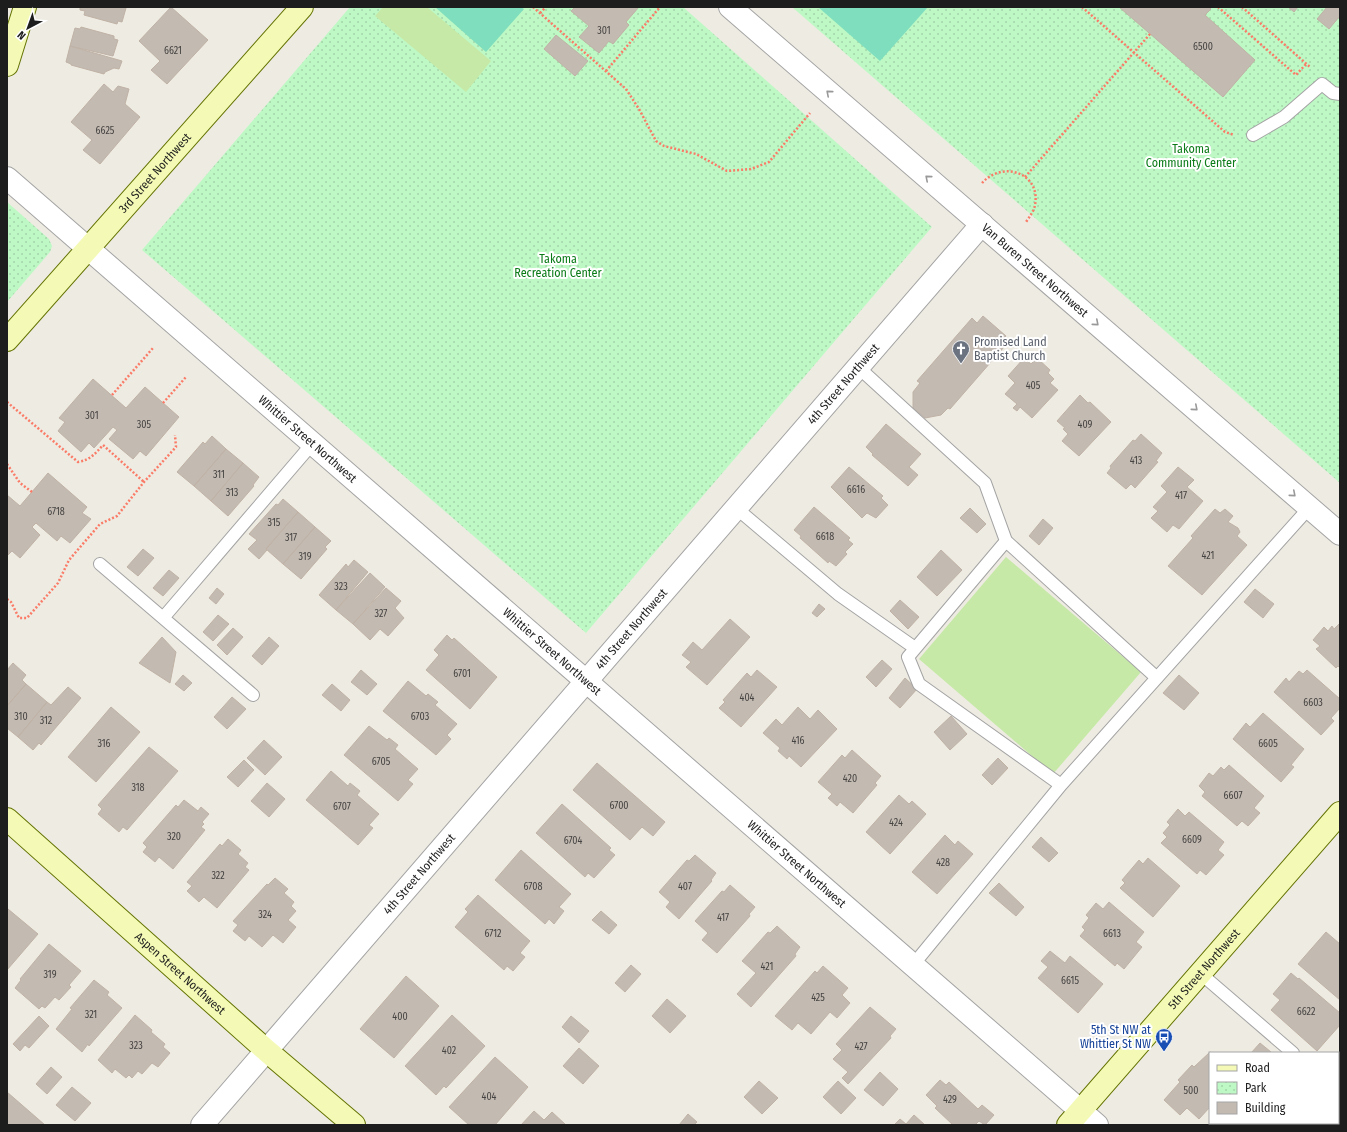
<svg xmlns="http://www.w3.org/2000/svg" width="1347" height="1132" viewBox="0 0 1347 1132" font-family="'Fira Sans Condensed',sans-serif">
<defs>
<pattern id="park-dots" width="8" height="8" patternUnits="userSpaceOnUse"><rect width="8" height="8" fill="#bef9c5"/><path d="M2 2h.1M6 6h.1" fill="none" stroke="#a3d5a9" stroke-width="1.8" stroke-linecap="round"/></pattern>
</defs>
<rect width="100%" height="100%" fill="#eeebe2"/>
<path fill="url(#park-dots)" d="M350,7H683L932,227L586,633L142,250Z
M792,7H1340V483Z
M7,202L49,239L52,246L50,252L7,302Z"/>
<path fill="#c6e9a7" d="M383,7H427L491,61L466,92L375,16Z
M1006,557L1141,672L1053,774L919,659Z"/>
<path fill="#7fdebd" d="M435,7H521L524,9L486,52Z
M818,7H928L880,61Z"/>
<path fill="#c3bab2" stroke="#c0b2a5" d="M80,7H124L126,8L122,22L118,21L117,24L84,15L85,11L80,10Z
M171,7L208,40L167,84L151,70L160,61L139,41Z
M575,7H639L626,22L629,25L613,44L609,41L599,53L579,37L589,26L571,11Z
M1119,7H1209L1211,9L1205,15L1255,60L1223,97Z
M1288,7H1298L1294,12Z
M1327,7H1340V16L1329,29L1317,19Z
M81,27L114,36V39L118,40L113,56L70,46L75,28L80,29Z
M556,35L588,61L575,76L544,49Z
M70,46L122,61L119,69L114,68L105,72L104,74L71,65V64L66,62Z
M104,84L113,92L118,86L129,89L125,104L140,117L100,164L83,150L92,140L71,122Z
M983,316L1006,336L1000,343L1004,347L950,409L948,408L941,415L925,418L913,408V392L920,383L917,381L972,318L977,323Z
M1024,358L1031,364L1037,358L1050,370L1048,373L1054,379L1050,383L1058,390L1032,418L1020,407L1017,411L1013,408L1017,404L1005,394L1015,383L1008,376Z
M93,379L126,408L145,387L179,417L146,456L140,451L133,459L109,439L117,430L113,427L94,448L89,443L81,452L58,431L65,422L59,418Z
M1080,395L1088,403L1090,402L1111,422L1079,456L1062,441L1068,434L1063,429L1065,428L1057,421Z
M886,424L921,454L909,467L918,475L908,486L872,455L873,454L866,447Z
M1141,434L1162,453L1156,461L1158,462L1135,488L1131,484L1126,489L1107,473L1111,468L1110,466L1133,440L1135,441Z
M212,436L226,449L194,486L177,472L203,442L205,444Z
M226,449L243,463L211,501L194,486Z
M243,463L259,477L253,485L254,486L228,516L211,501Z
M849,467L883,496L881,498L888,505L876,518L867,513L862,518L831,487Z
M1178,467L1194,480L1187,487L1203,501L1179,529L1173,525L1167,532L1151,518L1158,511L1153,507L1167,492L1161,486Z
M48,473L87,507L82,513L91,519L70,543L61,536L57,541L36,523L32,527L40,535L20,558L12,551L7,556V495L20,506Z
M283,499L298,512L266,549L267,550L259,559L248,549L257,540L249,534L276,504L278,505Z
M814,507L850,538L848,540L853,544L845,552L847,554L836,566L829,561L828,563L800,538L801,536L794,530Z
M970,508L986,524L977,533L960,518Z
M1215,509L1220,513L1225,509L1233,516L1228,522L1238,528L1240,532L1237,536L1247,545L1202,595L1168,566L1193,538L1191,536Z
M298,512L315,527L283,564L266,549Z
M1043,519L1053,528L1039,545L1029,536Z
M315,527L331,541L325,547L327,549L301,579L283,564Z
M143,549L154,558L138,576L127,567Z
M941,550L962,570L937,596L917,577Z
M354,560L368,572L336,610L319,595L346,564L348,567Z
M169,570L179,578L163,596L153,588Z
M370,573L385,587L353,624L336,610Z
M217,588L224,594L216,604L209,598Z
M386,588L401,601L395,608L404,618L388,636L380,629L370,640L353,624Z
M1255,589L1274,604L1263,618L1244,602Z
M900,600L919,617L908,629L890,611Z
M819,604L825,609L817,617L812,613Z
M218,615L229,624L213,641L203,632Z
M730,619L750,637L707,685L686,667L691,662L682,655L693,642L702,650Z
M1340,623V668L1338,666L1336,668L1316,649L1320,646L1313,640L1324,627L1328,631L1332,626L1334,629Z
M233,628L243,637L227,655L217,645Z
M447,635L452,640L454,638L497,677L470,709L426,670L439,655L434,650Z
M162,637L176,652L170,683L139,663Z
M269,637L279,646L262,665L252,656Z
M882,660L892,669L876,687L866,677Z
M13,663L26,675L22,680L26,684L7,706V670Z
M361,670L377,684L367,695L351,682Z
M757,670L777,687L741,727L719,708L725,702L723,700L747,673L751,677Z
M1307,670L1340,699V708L1331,718L1334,721L1321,735L1274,692L1286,678L1289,682L1299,671L1303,674Z
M183,675L192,683L184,691L175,684Z
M1179,675L1199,693L1184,710L1163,693Z
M905,678L917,689L900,708L889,698Z
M408,681L426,696L428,694L438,702L435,705L457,724L447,735L451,739L436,755L383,711Z
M26,684L47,702L18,737L7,728V706Z
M332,684L350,700L341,711L322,695Z
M68,687L81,698L41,745L39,743L33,750L18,737L47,702L51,705Z
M232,697L246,709L227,729L214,717Z
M111,707L140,732L96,782L68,757Z
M798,707L810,719L818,710L837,729L801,767L789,756L787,759L778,751L780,748L763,733L776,719L782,725Z
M1263,713L1304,749L1291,765L1294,767L1281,782L1233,739L1246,723L1250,727Z
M951,716L967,734L950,750L934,732Z
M369,726L387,740L389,738L398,745L395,749L418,769L408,780L413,784L398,801L344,755Z
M264,740L282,757L265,775L247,758Z
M149,747L178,771L127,830L123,827L119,832L98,814L102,809L98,805Z
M852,750L881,776L875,783L877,785L853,813L840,802L837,806L828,798L832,794L818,782L842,755L845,758Z
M998,758L1008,768L992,785L982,775Z
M244,760L254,770L238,787L227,777Z
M597,763L665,822L653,836L642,827L630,840L573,790Z
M1229,765L1264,796L1254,808L1260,813L1248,826L1242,821L1237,826L1202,796L1205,792L1199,786L1209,773L1213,776L1221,767L1224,770Z
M331,771L348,786L350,783L360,791L357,795L379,814L369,825L373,828L358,845L306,800Z
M267,783L285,799L269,817L251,801Z
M899,795L909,804L912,801L926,814L890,854L866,832Z
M184,800L198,811L201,807L209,814L202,822L204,824L201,827L205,830L173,869L159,857L155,862L143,852L147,847L143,843L176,805L178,807Z
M562,804L611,848L609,850L615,855L594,878L588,873L585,877L536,833Z
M1178,809L1185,816L1189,812L1224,842L1218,850L1224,855L1206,875L1200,870L1197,874L1161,843L1167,837L1163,833L1170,825L1167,822Z
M945,835L955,845L958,841L973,854L937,894L912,872Z
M1041,837L1058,853L1049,862L1032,847Z
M228,839L241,850L238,854L248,863L245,867L249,870L217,908L204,897L199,902L187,891L192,886L187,882L220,844L222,846Z
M521,850L571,894L559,907L564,911L554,924L549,919L545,924L495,880Z
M695,855L716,873L711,880L712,881L679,919L666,907L670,902L659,892L687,860L689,861Z
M1148,858L1180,886L1153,917L1120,888L1125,883L1122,880L1139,860L1143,864Z
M275,878L288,889L284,893L294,902L291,906L296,911L288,920L296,927L283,943L273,935L262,947L249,936L245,941L233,931L238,925L233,921L267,884L268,885Z
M999,883L1024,907L1016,916L989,893Z
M730,885L755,907L749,914L750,916L717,953L702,940L708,933L695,921L722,891L724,892Z
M478,895L530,941L520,953L525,957L513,971L507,966L504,970L455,927L468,912L465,909Z
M1109,902L1144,932L1136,942L1142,947L1124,969L1117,963L1115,966L1080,936L1085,930L1082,927L1089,918L1086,915L1096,903L1103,909Z
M8,909L38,934L7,970V911Z
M601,911L617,925L609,934L592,920Z
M777,926L800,947L795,954L796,956L751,1007L737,994L756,973L742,961L768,932L770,933Z
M1326,932L1340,944V1000L1298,964Z
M49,944L81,971L69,985L71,987L59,1000L55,997L45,1008L42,1006L39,1009L15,988L21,980L20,979Z
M1050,951L1065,963L1070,956L1103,984L1078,1013L1038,978L1048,967L1041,961Z
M631,965L641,974L625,992L615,983Z
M823,966L848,988L842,995L850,1003L837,1018L830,1012L811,1034L798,1023L792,1030L775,1016L815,971L817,973Z
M1291,973L1298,979L1299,978L1340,1013V1025L1317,1051L1271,1010L1280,1000L1273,994Z
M406,976L439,1006L394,1058L360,1029Z
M94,980L109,992L107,995L122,1008L89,1046L88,1044L82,1052L56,1029L72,1009L70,1008Z
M667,999L686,1016L670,1033L652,1016Z
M870,1007L896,1029L890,1036L891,1038L848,1084L842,1078L848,1072L833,1059L842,1050L836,1044Z
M135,1015L152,1030L151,1032L165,1044L163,1047L170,1053L158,1067L152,1063L142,1074L138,1071L132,1078L129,1075L126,1078L115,1069L112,1073L98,1060Z
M452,1015L485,1046L446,1088L444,1086L436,1095L405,1066Z
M39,1016L49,1026L29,1048L25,1045L20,1051L13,1044Z
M571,1016L589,1031L579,1043L562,1027Z
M1260,1043L1271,1052L1269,1053H1251Z
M579,1048L599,1066L583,1084L563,1066Z
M1210,1052L1212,1053H1210V1107L1199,1119L1187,1108L1180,1115L1164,1100L1180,1082L1178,1080L1192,1065L1194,1067Z
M495,1057L528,1087L495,1125H469L449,1107Z
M51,1067L62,1077L47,1094L36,1084Z
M880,1072L898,1089L883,1106L864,1090Z
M940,1080L946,1085L949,1082L978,1109L982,1105L994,1115L985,1125L979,1121L975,1125H953L935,1108L937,1106L926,1095Z
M759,1081L778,1098L762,1114L744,1097Z
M838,1081L856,1098L841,1114L823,1097Z
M72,1087L91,1103L75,1121L56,1105Z
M7,1092L45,1125H7Z
M534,1111L544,1120L552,1112L566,1125H521Z
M688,1114L697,1122L694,1125H679Z
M914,1115L925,1125H894L900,1119L906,1124Z
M1214,1123H1275L1273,1125H1212Z"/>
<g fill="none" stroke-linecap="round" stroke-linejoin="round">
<g stroke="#a4a4a4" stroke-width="14">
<path id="lane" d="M1253,135L1284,117L1322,84L1333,93L1340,94
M858,367L985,483L1006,541L1157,678
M736,508L838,594L915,648
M1006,541L908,657L919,684L1061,785
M100,564L253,695
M163,618L312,444
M913,965L1061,785L1309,508
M1200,973L1293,1053
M1338,1092L1340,1094"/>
</g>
<g stroke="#a4a4a4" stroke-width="24">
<g id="street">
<path id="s1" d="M730,7L1340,534"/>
<path id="s2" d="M7,178L1097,1125"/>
<path id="s3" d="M202,1125L982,224"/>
</g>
</g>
<g stroke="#647404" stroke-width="24">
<g id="secondary">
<path d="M7,65L25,7"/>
<path id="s4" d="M7,340L302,7"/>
<path id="s5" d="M7,819L267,1051L354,1125"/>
<path id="s6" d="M1068,1125L1340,813"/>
</g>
</g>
<path stroke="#fa7b67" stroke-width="2.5" stroke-dasharray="2 2" stroke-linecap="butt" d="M533,7L626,89L639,109L656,141L664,146L696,154L727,171L751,169L769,162L810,113
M1082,7L1225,132L1234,135
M1218,7L1296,75L1307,63
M1242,7L1310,67
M540,13L546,7
M606,71L660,7
M1025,177L1150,34
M982,183C1003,160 1041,173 1035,205C1034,211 1030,216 1026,222
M112,395L153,348
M7,402L78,462C90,460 95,454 103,445L144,482
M163,403L186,377
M7,464L20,483L32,492
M7,599L11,602L19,618H27L58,583L69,560L100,524L117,516L144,482L176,447L175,435"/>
<use href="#lane" stroke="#fff" stroke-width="12"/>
<use href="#street" stroke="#fff" stroke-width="22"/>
<use href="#secondary" stroke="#f4fab5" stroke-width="22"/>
</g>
<defs><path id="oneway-chevron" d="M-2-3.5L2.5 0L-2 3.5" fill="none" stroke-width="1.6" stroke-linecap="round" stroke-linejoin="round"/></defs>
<g stroke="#999">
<use href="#oneway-chevron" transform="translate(829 93) rotate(-139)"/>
<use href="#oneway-chevron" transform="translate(928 178) rotate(-139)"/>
<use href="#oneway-chevron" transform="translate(1096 323) rotate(41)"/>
<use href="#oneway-chevron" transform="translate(1195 408) rotate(41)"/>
<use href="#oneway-chevron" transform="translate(1293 494) rotate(41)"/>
</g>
<defs>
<g id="church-pin" transform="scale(0.9)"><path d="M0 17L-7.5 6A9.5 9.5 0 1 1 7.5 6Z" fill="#6b7280" stroke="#fff"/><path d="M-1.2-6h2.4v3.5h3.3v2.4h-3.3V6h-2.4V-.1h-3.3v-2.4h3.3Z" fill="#fff"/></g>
<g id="bus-pin" transform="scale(0.9)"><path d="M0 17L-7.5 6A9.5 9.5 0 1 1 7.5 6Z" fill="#1a4fb4" stroke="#fff"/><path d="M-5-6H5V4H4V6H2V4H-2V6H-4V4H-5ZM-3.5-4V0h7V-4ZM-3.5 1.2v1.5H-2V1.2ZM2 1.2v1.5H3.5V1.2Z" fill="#fff"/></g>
</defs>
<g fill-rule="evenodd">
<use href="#church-pin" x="961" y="349"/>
<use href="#bus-pin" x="1164" y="1037"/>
</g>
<g text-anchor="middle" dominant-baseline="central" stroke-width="4" stroke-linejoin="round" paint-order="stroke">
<g font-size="10" fill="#464442">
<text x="604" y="31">301</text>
<text x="1203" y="47">6500</text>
<text x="173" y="51">6621</text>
<text x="105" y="131">6625</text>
<text x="1033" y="386">405</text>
<text x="92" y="416">301</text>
<text x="144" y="425">305</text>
<text x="1085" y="425">409</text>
<text x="1136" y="461">413</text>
<text x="219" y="475">311</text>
<text x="856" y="490">6616</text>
<text x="232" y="493">313</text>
<text x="1181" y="496">417</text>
<text x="56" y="512">6718</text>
<text x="274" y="523">315</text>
<text x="825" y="537">6618</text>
<text x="291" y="538">317</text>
<text x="1208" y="556">421</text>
<text x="305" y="557">319</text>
<text x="341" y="587">323</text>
<text x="381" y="614">327</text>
<text x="462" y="674">6701</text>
<text x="747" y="698">404</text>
<text x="1313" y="703">6603</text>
<text x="21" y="717">310</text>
<text x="420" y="717">6703</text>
<text x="46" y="721">312</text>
<text x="798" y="741">416</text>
<text x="104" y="744">316</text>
<text x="1268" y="744">6605</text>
<text x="381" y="762">6705</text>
<text x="850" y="779">420</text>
<text x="138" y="788">318</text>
<text x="1233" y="796">6607</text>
<text x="619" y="806">6700</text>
<text x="342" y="807">6707</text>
<text x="896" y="823">424</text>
<text x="174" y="837">320</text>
<text x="1192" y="840">6609</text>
<text x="573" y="841">6704</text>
<text x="943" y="863">428</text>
<text x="218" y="876">322</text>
<text x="533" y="887">6708</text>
<text x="685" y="887">407</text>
<text x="265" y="915">324</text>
<text x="723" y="918">417</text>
<text x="493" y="934">6712</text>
<text x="1112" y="934">6613</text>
<text x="767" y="967">421</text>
<text x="50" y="975">319</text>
<text x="1070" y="981">6615</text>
<text x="818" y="998">425</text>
<text x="1306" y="1012">6622</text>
<text x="91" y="1015">321</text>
<text x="400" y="1017">400</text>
<text x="136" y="1046">323</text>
<text x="861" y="1047">427</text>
<text x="449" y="1051">402</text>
<text x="1191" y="1091">500</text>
<text x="489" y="1097">404</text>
<text x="950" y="1100">429</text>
</g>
<g font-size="12" fill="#0b7b18" stroke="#fff">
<text x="1191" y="149">Takoma<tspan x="1191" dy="14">Community Center</tspan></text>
<text x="558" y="259">Takoma<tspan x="558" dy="14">Recreation Center</tspan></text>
</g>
<g font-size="12" fill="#1d1d1d" stroke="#fff">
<text stroke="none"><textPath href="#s4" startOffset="223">3rd Street Northwest</textPath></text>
<text stroke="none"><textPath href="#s1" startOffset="403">Van Buren Street Northwest</textPath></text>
<text stroke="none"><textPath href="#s3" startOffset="980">4th Street Northwest</textPath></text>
<text stroke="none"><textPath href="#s2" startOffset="398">Whittier Street Northwest</textPath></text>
<text stroke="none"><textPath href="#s3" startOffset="656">4th Street Northwest</textPath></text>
<text stroke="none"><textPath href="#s2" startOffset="722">Whittier Street Northwest</textPath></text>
<text stroke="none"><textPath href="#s2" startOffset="1046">Whittier Street Northwest</textPath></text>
<text stroke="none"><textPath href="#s3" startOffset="332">4th Street Northwest</textPath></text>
<text stroke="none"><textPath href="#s6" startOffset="207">5th Street Northwest</textPath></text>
<text stroke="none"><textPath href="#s5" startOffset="232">Aspen Street Northwest</textPath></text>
</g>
<g font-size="12" fill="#5b616d" stroke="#fff" text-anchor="start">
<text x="974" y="342">Promised Land<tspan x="974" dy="14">Baptist Church</tspan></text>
</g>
<g font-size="12" fill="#164399" stroke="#fff" text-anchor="end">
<text x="1151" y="1030">5th St NW at<tspan x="1151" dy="14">Whittier St NW</tspan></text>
</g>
</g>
<rect width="1347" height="1132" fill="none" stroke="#1d1d1d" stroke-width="16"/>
<rect x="1209" y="1052" width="130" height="72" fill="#ffffff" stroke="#a5a5a5"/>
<rect x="1217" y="1065" width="20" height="6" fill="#f4fab5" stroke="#a5a5a5"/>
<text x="1245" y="1072" font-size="12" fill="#1d1d1d">Road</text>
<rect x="1217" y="1082" width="20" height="12" fill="url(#park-dots)" stroke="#a5a5a5"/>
<text x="1245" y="1092" font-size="12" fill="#1d1d1d">Park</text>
<rect x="1217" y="1102" width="20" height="12" fill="#c3bab2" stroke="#a5a5a5"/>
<text x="1245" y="1112" font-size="12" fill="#1d1d1d">Building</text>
<g transform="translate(28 28) rotate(221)" stroke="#ffffff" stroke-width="3" paint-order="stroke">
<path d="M0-3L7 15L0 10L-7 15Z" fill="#1d1d1d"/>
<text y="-6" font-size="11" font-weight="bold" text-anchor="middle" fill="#1d1d1d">N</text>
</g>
</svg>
